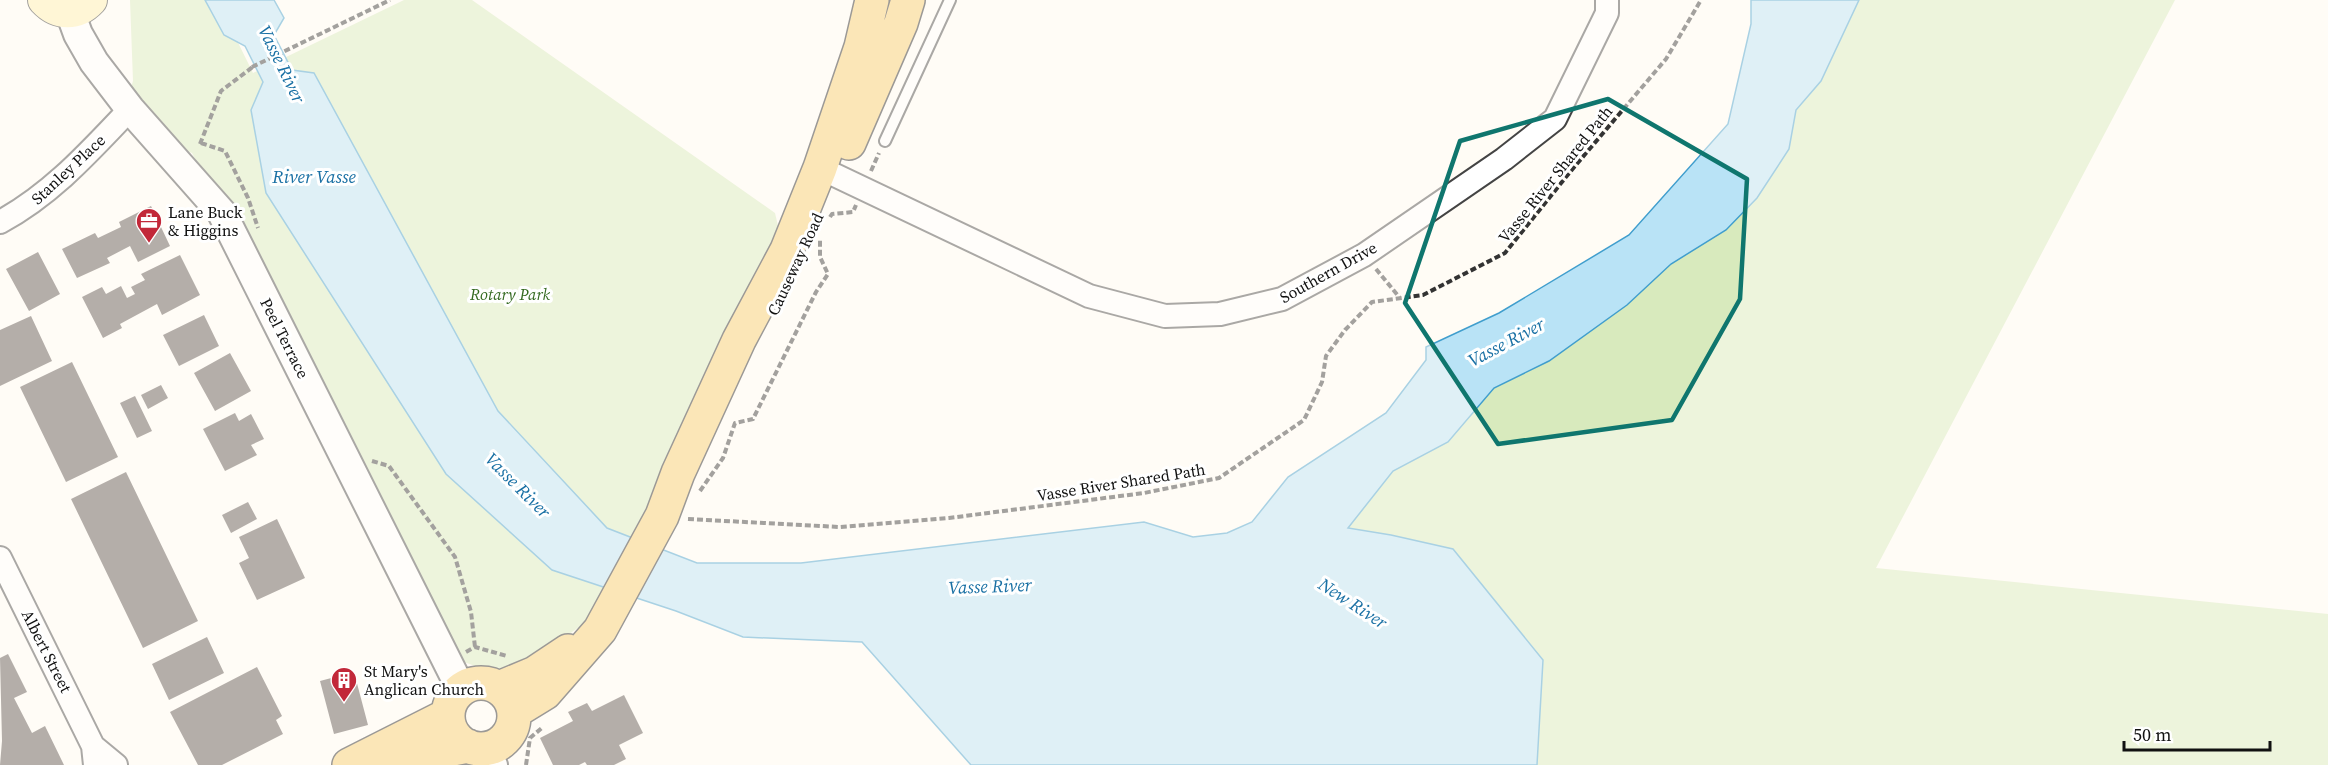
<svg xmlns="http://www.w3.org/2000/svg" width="2328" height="765" viewBox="0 0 2328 765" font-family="'Source Serif 4',serif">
<rect width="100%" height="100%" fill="#fffcf5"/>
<path fill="#d8eabd" d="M130,0H217L253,73L404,0H472L775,213L782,243L589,620L531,661L497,674L453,658L192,153L143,133L122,116L133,81Z
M1859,0H2175L1876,568L2328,614V765H1537L1543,660L1453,549L1391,535L1347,528L1393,471L1448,442L1494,388L1549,361L1627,305L1671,264L1726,230L1789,149L1796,110L1821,81Z"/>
<path fill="#b9e3f6" stroke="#409ecd" stroke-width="1.5" d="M205,0H274L284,18L274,35L292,70L314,73L498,411L607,528L697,563H801L1144,522L1193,537L1227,533L1252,522L1288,477L1386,413L1426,360V347L1499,313L1629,235L1728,124L1751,24V0H1859L1821,81L1796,110L1789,149L1757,198L1726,230L1671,264L1627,305L1549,361L1494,388L1448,442L1393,471L1348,528L1391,535L1453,549L1543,660L1537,765H971L862,642L743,637L676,611L552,570L446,474L266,193L251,110L263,82L245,46L224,35Z"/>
<path fill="#5a514d" d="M151,206L170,246L138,262L130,246L107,258L110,263L77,278L62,249L95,233L98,238L121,227L119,222Z
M38,252L60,294L29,311L6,269Z
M180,255L200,295L162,315L157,304L120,324L122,328L103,338L82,297L102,287L106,294L121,286L127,298L135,294L131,287L145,280L141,274Z
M204,315L219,346L179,366L163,335Z
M31,316L52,361L0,386V330Z
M230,353L251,391L215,411L194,373Z
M72,362L118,457L66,482L20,387Z
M161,385L168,398L148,409L141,395Z
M135,396L152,431L137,438L120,403Z
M235,413L239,421L251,414L264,439L251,445L257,455L225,471L203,429Z
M126,472L198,621L143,648L71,499Z
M248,502L257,519L231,533L222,515Z
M277,519L305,578L257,600L239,563L249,558L239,537Z
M207,637L224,673L169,700L152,664Z
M8,654L27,692L14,698L32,733L45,726L64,765H0L2,741L0,658Z
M257,667L282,716L276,720L283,734L222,765H198L170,712Z
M354,672L368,725L334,734L320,681Z
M624,695L643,733L619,745L626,759L614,765H587L585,762L579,765H553L540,738L573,721L568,712L587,703L592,711Z"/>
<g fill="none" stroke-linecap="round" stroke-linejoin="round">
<g stroke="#444" stroke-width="14">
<path id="service" d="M885,141L950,0"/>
</g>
<g stroke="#444" stroke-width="26">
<path id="minor" d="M820,168L1089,296L1165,316L1220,314L1282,299L1364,255L1504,159L1555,119L1607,13V0
M0,222C52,194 90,151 130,109
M0,558L93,746L95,765
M93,746L116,765
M488,748L496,765"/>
</g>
<g stroke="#444" stroke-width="32">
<path id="tertiary" d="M70,12L78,34L94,62L130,109L222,213L461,689"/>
</g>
<g stroke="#333" stroke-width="34">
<path id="secondary" d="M44,0C58,15 77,15 91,0"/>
</g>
<g stroke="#222" stroke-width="36">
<path id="primary" d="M849,143L901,23L908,0
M448 716a33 33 0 1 1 66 0a33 33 0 1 1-66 0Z
M499,688L535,673L568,651
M514,712L545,693L600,630L662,516L678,473L739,340L787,250L820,168L861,47L872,0
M349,765L448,715
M400,765L428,754L468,746"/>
</g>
<path stroke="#333" stroke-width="4" stroke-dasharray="6 3" stroke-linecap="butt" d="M252,67L390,0
M201,143L225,151L248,198L258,228
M200,144L221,91L254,66
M871,171L879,153
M830,217L832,214L853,212L856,205
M1376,269L1400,298
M372,461L389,466L455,557L471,612L475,647
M700,491L723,458L735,423L753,419L816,292L828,274L820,257V239
M688,519L840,527L949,518L1144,493L1219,478L1304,420L1322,382L1326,356L1345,330L1372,302L1423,295L1505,253L1570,172L1666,59L1701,0
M466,652L475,647L507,656
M526,765L530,738L543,727"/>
<use href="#service" stroke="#fff" stroke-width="10"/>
<use href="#minor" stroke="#fff" stroke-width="22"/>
<use href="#tertiary" stroke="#fff" stroke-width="28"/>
<use href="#secondary" stroke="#fef0b0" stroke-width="32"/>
<use href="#primary" stroke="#f7cc6c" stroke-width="33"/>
</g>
<path d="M0 0H2328V765H0ZM1608,99L1747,179L1740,299L1672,420L1498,444L1405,303L1460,141Z" fill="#fffcf5" fill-opacity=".55" fill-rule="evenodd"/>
<path fill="none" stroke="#0f766e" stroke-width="4.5" stroke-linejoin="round" d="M1608,99L1747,179L1740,299L1672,420L1498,444L1405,303L1460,141Z"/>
<defs>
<g id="office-pin" transform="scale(1.35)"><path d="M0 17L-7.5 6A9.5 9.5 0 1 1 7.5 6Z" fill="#c22839" stroke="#fff"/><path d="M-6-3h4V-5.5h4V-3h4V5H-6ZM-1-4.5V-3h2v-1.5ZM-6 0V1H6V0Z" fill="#fff"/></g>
<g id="building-pin" transform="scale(1.35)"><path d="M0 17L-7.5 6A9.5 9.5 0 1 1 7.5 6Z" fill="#c22839" stroke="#fff"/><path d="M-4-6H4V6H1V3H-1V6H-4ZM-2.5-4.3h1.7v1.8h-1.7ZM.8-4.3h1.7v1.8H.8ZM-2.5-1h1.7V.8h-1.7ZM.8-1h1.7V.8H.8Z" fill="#fff"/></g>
</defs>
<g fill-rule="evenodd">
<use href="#office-pin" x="149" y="221"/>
<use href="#building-pin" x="344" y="680"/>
</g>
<g text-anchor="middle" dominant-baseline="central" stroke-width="6" stroke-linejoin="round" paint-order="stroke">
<g font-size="16" fill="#111" stroke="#fff">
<text transform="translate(68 169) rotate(-43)">Stanley Place</text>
<text transform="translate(1555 174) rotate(-51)">Vasse River Shared Path</text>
<text transform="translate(795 264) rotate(-65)">Causeway Road</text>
<text transform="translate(1328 272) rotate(-29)">Southern Drive</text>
<text transform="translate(285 338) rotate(63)">Peel Terrace</text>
<text transform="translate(1121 482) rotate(-9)">Vasse River Shared Path</text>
<text transform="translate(47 651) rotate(63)">Albert Street</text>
</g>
<g font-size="16" fill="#111" stroke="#fff" text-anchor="start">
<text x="168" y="212">Lane Buck<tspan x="168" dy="18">&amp; Higgins</tspan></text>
<text x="364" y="671">St Mary's<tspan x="364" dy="18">Anglican Church</tspan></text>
</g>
<g font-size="16" font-style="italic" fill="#346a20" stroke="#fff">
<text x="510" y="294">Rotary Park</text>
</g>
<g font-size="18" font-style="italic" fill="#1970a4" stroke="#fff">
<text transform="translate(282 64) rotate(64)">Vasse River</text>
<text x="314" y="176">River Vasse</text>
<text transform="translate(1506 342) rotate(-28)">Vasse River</text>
<text transform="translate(518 485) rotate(45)">Vasse River</text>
<text transform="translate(990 586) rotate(-2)">Vasse River</text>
<text transform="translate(1353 603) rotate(33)">New River</text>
</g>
</g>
<path d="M2124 741v9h146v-9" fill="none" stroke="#111111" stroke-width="3"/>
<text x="2133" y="741" font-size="18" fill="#111111" stroke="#ffffff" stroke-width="4.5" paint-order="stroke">50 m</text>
</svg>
